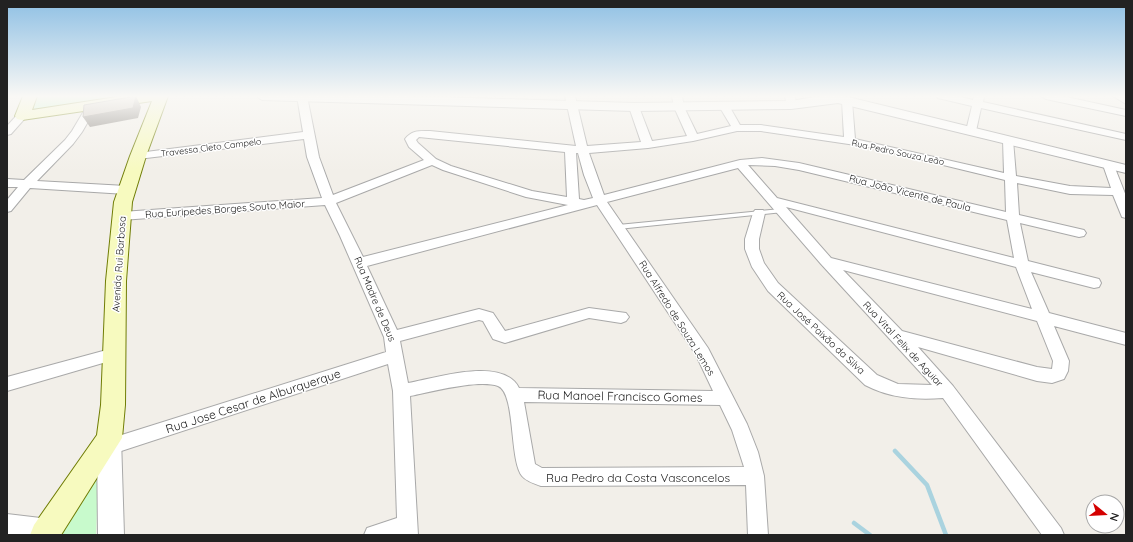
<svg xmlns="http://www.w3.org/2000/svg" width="1133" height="542" viewBox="0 0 1133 542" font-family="Quicksand,sans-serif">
<rect width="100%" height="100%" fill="#f2efe9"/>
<path fill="#c8facc" d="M37,96H132L33,111Z
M99,463L96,535H51Z"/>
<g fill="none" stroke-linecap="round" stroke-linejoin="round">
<path stroke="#aad3df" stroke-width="4.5" d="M895,451L927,485L946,535
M854,523L870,535"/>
<g stroke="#a9a9a9" stroke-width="2">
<path id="service" d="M781,209L784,211L783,212L618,229L615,227L618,225Z"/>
</g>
<g stroke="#a9a9a9" stroke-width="2">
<path id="minor" d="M297,96H307L319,157L333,195L424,160L409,147L405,139C412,130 419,131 430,131L576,146L565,96H575L587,146L641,142L629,107L634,104L639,107L652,141L687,136L674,107L672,96H682L684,107L697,134L731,126L719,106L724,103L728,104L740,125H761L844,137L842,101L847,98L852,101L855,139L1004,173L1003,140L1008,137L1013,140L1016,176L1070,186L1111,188L1103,165L1105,163H1113L1126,196V218L1122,217L1113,195L1070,194L1017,183L1019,215L1084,230L1086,233L1084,236L1079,237L1020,223L1028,261L1099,279L1101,283L1099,287L1094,288L1031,272L1049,313L1126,333V345L1054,326L1069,361L1068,371L1064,379L1052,383L1037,381L918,347L953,386L1061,528L1064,535H1042L943,398C915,400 890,398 865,385L768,291L752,267L745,249V239L753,213L755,210H763L765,213L759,239V249L764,263L778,283L877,375L898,384L932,385L821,264L738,168L607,202L708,348L747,424L758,452L764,476L768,535H748L746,485L541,486C535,484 526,481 522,476C509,460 516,393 498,386C478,379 431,392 410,396L418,535H364L367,528L397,518L393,391L388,364L109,455L103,453L100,447L103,441L109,439L386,352L384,337L340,236L325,205L122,220L118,219L116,216L118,213L122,212L322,198L307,157L304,139L138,159L134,158L132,156L134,154L138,153L303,132ZM737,131H761L869,147L1005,180L1006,212L799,163L762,158L740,160L604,195L589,153L648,148L693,141ZM419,137L565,152L567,197L532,191L451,166L436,159L418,143L416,140ZM576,153H578L584,175L593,198L584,200L579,199ZM432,165L443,170L526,197L568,205L363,257L336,203ZM748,165L775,166L799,170L1007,220L1014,258L777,198ZM597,205L696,355L713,391L519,388C503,356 436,378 408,383L400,341L479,320L483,321L493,339L505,343L589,318L621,323L626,321L629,317L626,313L589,308L505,331L493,313L479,309L397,330L367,266ZM786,207L1016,267L1032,309L831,258ZM843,270L1037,321L1053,361L1052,369L1037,367L902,331ZM524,402L720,405L732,430L744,467L542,468L535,464Z
M785,96H795L796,105L795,107H787Z
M936,96H957L973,100L974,96H984L983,102L1126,134V140L981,108L976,131L971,134L966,131L972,106L938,98Z
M1041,96H1062L1126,110V116L1046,99Z
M1113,96H1126V104Z
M92,103L97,106L82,132L73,144L37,181L126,186L130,187L132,190L130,193L126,194L30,188L11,211L7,212V200L18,187H7V179L24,180L65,140L72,131L88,104Z
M22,113L27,116L11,134L7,135V126L18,114Z
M114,348L120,350L122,354L120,358L7,391V377Z
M7,514L49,519L56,522L59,529L57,535L7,534Z"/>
</g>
<g stroke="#a9a9a9" stroke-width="2">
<path id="tertiary" d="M256,96H408L634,103L791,101L820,96H844L1126,165V173L838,103L791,109L634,111L262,100Z
M109,428L117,431L121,438L124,535H98L97,438L101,431Z"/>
</g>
<g stroke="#707d05" stroke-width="2">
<path id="secondary" d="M23,96H37L32,110L123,96H168L146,156L132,202L126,281L125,405L122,438L61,535H30L34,525L97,435L101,405L106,281L114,202L130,156L152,101L22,120L17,119L15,116Z"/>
</g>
<use href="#service" fill="#fff" fill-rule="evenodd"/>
<use href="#minor" fill="#fff" fill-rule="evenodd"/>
<use href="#tertiary" fill="#fff" fill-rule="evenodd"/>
<use href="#secondary" fill="#f7fabf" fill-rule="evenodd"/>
</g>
<path fill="#8b8681" d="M136,96L141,107L138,118L90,127L83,117Z"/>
<path fill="#c7bfb8" stroke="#8b8681" d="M136,96L133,108L83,117L84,105Z"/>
<linearGradient id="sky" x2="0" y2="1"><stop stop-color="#8fc0e4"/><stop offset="0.56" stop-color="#f9f8f5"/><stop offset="1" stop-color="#f9f8f5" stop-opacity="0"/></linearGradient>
<rect width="1133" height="172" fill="url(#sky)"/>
<g text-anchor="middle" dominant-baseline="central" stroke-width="3" stroke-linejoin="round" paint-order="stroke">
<g font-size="9" fill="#222" stroke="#fff">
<text transform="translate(211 147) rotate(-7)">Travessa Cleto Campelo</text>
<text transform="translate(898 152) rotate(12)">Rua Pedro Souza Leão</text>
</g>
<g font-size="10" fill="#222" stroke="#fff">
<text transform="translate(910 193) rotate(14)">Rua João Vicente de Paula</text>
<text transform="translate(225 209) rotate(-4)">Rua Euripedes Borges Souto Maior</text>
<text transform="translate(119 264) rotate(-86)">Avenida Rui Barbosa</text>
<text transform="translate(375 299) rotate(67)">Rua Madre de Deus</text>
<text transform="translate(677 318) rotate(58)">Rua Alfredo de Souza Lemos</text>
<text transform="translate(821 333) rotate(43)">Rua José Paixão da Silva</text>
<text transform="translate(903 344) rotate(47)">Rua Vital Felix de Aguiar</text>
</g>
<g font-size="12" fill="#222" stroke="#fff">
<text transform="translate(620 396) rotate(1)">Rua Manoel Francisco Gomes</text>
<text transform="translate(253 401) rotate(-18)">Rua Jose Cesar de Alburquerque</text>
<text x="638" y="477">Rua Pedro da Costa Vasconcelos</text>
</g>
</g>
<rect width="1133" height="542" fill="none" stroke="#222222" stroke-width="16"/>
<g transform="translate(1105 514) rotate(108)"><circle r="19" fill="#ffffff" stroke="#a7a7a7"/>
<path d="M0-3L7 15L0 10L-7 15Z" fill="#d40000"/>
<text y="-6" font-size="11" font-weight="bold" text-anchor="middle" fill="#222222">N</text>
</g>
</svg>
